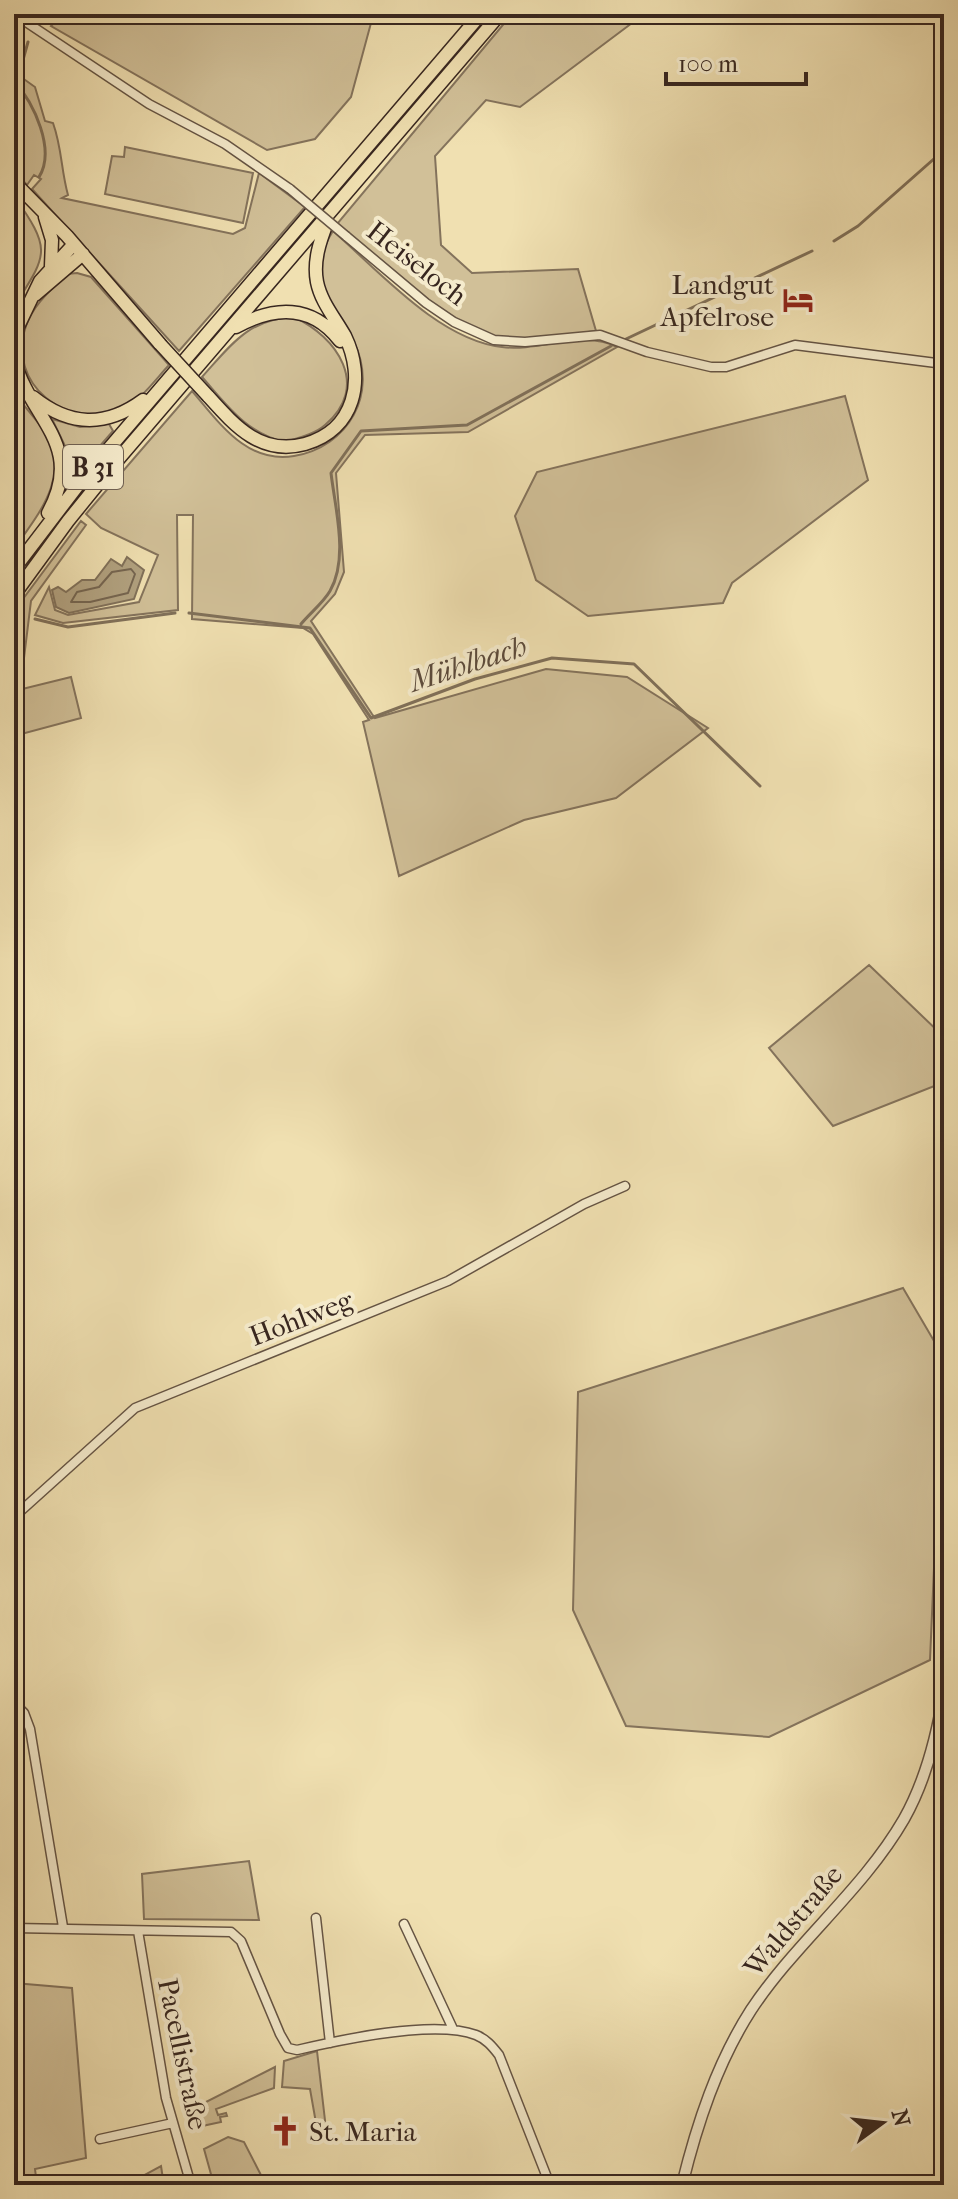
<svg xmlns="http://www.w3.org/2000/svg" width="958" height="2199" viewBox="0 0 958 2199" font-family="'IM FELL French Canon',serif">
<rect width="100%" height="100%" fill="#f0e0b1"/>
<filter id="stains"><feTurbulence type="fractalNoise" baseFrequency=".0025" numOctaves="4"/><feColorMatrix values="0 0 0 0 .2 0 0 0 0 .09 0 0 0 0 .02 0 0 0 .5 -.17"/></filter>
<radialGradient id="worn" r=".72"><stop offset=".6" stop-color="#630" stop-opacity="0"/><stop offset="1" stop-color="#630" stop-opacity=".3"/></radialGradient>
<path fill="#d1c098" stroke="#84735c" stroke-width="2" d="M63,14H357L371,23L351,97L315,139L267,150L51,26Z
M512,14H644L520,107L486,100L435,156L441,245L472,273L578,269L596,331C565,335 528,345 497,338C435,324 385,264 337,224Z
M14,72L35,87L45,121L53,123C62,148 61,170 68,195L62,198L233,234L245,228L259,173L305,207L179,351L32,189L41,179L34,175L27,185L14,171Z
M125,147L253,173L243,223L105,194L112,156L124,157Z
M14,196C53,251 47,254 14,307Z
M333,231C379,271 439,340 502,347C540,352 583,329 617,347L468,432L365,435L336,473L344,572L335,594L311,621L372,714L375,718L546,669L627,677L708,728L616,798L524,820L399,876L363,722L369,720L313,634L303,628L192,619L193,515H177L178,610L63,623L35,615L49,587L55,610L68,615L139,602L158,555L101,528L86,514L192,391C219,422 246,464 294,456C348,447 379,394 354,342C343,320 325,303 322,277C319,261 324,245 333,231Z
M77,273L91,277L169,365C155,380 139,403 120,410C67,431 6,384 26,326C33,305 51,290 67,274Z
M294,317C337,337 371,386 325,425C315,434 298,438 285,442C246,433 227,405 202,377C231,345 248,319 294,317Z
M14,391C22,405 35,417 44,431C72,476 39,513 14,549Z
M845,396L868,480L732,583L723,603L588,616L536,580L515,516L537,472Z
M52,419L80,427L109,424L113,431L72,478L68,452Z
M81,521L86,525L31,601L24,658L14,678V611Z
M71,677L81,718L14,736V691Z
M869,965L944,1037V1061L937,1085L833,1126L769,1048Z
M903,1288L944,1358V1519L936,1522L930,1660L769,1737L626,1726L573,1610L578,1392Z
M249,1861L259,1920L144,1919L142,1874Z
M14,1983L72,1988L86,2158L35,2169L37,2185H14Z
M317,2051L326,2129V2140H319L310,2089L282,2087L284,2061Z
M275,2067L274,2088L216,2109L218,2115L226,2113L227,2116L220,2117L221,2122L202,2126L196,2107Z
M228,2137L244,2142L263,2179L257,2185H214L204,2149Z
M161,2166L163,2179L154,2184L141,2185L137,2179Z"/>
<path fill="#b1a17f" stroke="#807059" stroke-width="2" d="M127,557L144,570L134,599L69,613L56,607L52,590L58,587L66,592L82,580H95L111,559L122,566Z"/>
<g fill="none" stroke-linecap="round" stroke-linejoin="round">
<path stroke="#74644f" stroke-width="2" d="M131,569L135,574L128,593L90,602H71L77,592L99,587L112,572Z"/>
<path stroke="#807059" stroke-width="3" d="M39,21L46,14
M14,81C34,103 56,150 39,177
M17,81L28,42
M834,241L858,226L944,150
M626,339L812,251
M189,613L310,628L371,718L475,679L552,658L634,664L760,786
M16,616L23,617
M35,619L68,627L175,613
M301,624C310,613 323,603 330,591C349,558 335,508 331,473L361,431L467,425L611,346"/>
<g stroke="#655444" stroke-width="11">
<path id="minor" d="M14,14L149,104L225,144L290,189
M346,236L426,303L454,322L494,340L525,342L600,335L647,352L711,367H726L795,345L944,364
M14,1517L135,1408L448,1281L584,1204L625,1186
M14,1703L24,1713L30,1729L63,1927
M316,1918L330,2043
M404,1924L453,2029
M14,1928L231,1932L241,1941L280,2034L288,2048L297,2050C340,2040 434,2019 476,2035C486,2039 492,2046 499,2055L550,2185
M138,1931L166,2098L191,2185
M100,2139L173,2123"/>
</g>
<g stroke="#655444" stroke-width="13">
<path id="tertiary" d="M682,2185C697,2124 717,2063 751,2010C796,1942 863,1890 904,1819C926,1780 937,1736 944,1692"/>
</g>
<g stroke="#37261f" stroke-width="15">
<path id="trunk" d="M14,182L67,236L160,344
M45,217L52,240L51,266
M35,295L83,254
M236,327C274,306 312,304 340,341
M14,335L40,281L74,244
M14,359C30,420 86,444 48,513
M208,396C235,426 261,456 305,444C355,430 366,379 345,336C335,318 321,302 317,282C313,261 320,241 327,223
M33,397C69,426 105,428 143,400
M14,569L82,480L481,14
M14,595L68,521L115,463L500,14"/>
</g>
<use href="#minor" stroke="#f5ebcc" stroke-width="8"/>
<use href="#tertiary" stroke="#f5ebcc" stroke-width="10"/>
<use href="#trunk" stroke="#f0e0b1" stroke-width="12"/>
<g stroke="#655444" stroke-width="11" stroke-linecap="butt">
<path id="minor-bridge" d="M290,189L346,236"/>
</g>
<g stroke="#37261f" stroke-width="15" stroke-linecap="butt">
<path id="trunk-bridge" d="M160,344L208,396"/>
</g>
<use href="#minor-bridge" stroke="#f5ebcc" stroke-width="8"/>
<use href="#trunk-bridge" stroke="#f0e0b1" stroke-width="12"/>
</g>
<defs>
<g id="hotel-bare" transform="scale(2.4)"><path d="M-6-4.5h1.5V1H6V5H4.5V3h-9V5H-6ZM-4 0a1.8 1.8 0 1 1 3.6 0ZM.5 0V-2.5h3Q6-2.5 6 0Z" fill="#8f2418" stroke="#f5ebcc" stroke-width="2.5" paint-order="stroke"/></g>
<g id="church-bare" transform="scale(2.4)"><path d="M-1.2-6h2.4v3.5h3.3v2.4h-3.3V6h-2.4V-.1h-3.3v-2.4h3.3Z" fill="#8f2418" stroke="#f5ebcc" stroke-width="2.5" paint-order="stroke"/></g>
</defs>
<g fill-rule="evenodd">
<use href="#hotel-bare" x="798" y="300"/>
<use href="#church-bare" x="285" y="2131"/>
</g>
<g text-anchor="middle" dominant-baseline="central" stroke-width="8" stroke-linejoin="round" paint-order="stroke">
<rect fill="#f5ebcc" stroke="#706153" stroke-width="2" x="63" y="445" width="60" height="44" rx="6"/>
<g font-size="26" font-weight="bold" fill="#37261f">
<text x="93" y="467">B 31</text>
</g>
<g font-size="28" fill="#37261f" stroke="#f5ebcc">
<text transform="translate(417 263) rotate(38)">Heiseloch</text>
<text transform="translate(301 1318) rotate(-21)">Hohlweg</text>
<text transform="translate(793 1921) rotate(-50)">Waldstraße</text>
<text transform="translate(183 2054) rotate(78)">Pacellistraße</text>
</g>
<g font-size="28" fill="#37261f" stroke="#f5ebcc" text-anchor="end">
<text x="774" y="284">Landgut<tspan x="774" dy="32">Apfelrose</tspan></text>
<text x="309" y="2131" text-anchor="start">St. Maria</text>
</g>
<g font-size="30" font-style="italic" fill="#5c4b3c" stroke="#f5ebcc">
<text transform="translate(468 664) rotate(-18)">Mühlbach</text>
</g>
</g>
<rect width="958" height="2199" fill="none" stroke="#f0e0b1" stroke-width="48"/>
<rect x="16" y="16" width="926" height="2167" fill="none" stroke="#37261f" stroke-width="4"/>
<rect x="24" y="24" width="910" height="2151" fill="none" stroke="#37261f" stroke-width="2"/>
<g transform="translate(882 2123) rotate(75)" stroke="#f5ebcc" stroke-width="6" paint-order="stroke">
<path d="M0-6L14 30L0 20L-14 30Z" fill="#37261f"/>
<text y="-12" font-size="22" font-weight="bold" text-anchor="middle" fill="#37261f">N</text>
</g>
<path d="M666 72v12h140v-12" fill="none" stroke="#37261f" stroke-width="4"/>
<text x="678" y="72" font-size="24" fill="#37261f" stroke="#f5ebcc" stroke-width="6" paint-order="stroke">100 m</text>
<rect width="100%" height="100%" filter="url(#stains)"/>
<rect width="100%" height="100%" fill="url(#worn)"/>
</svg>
